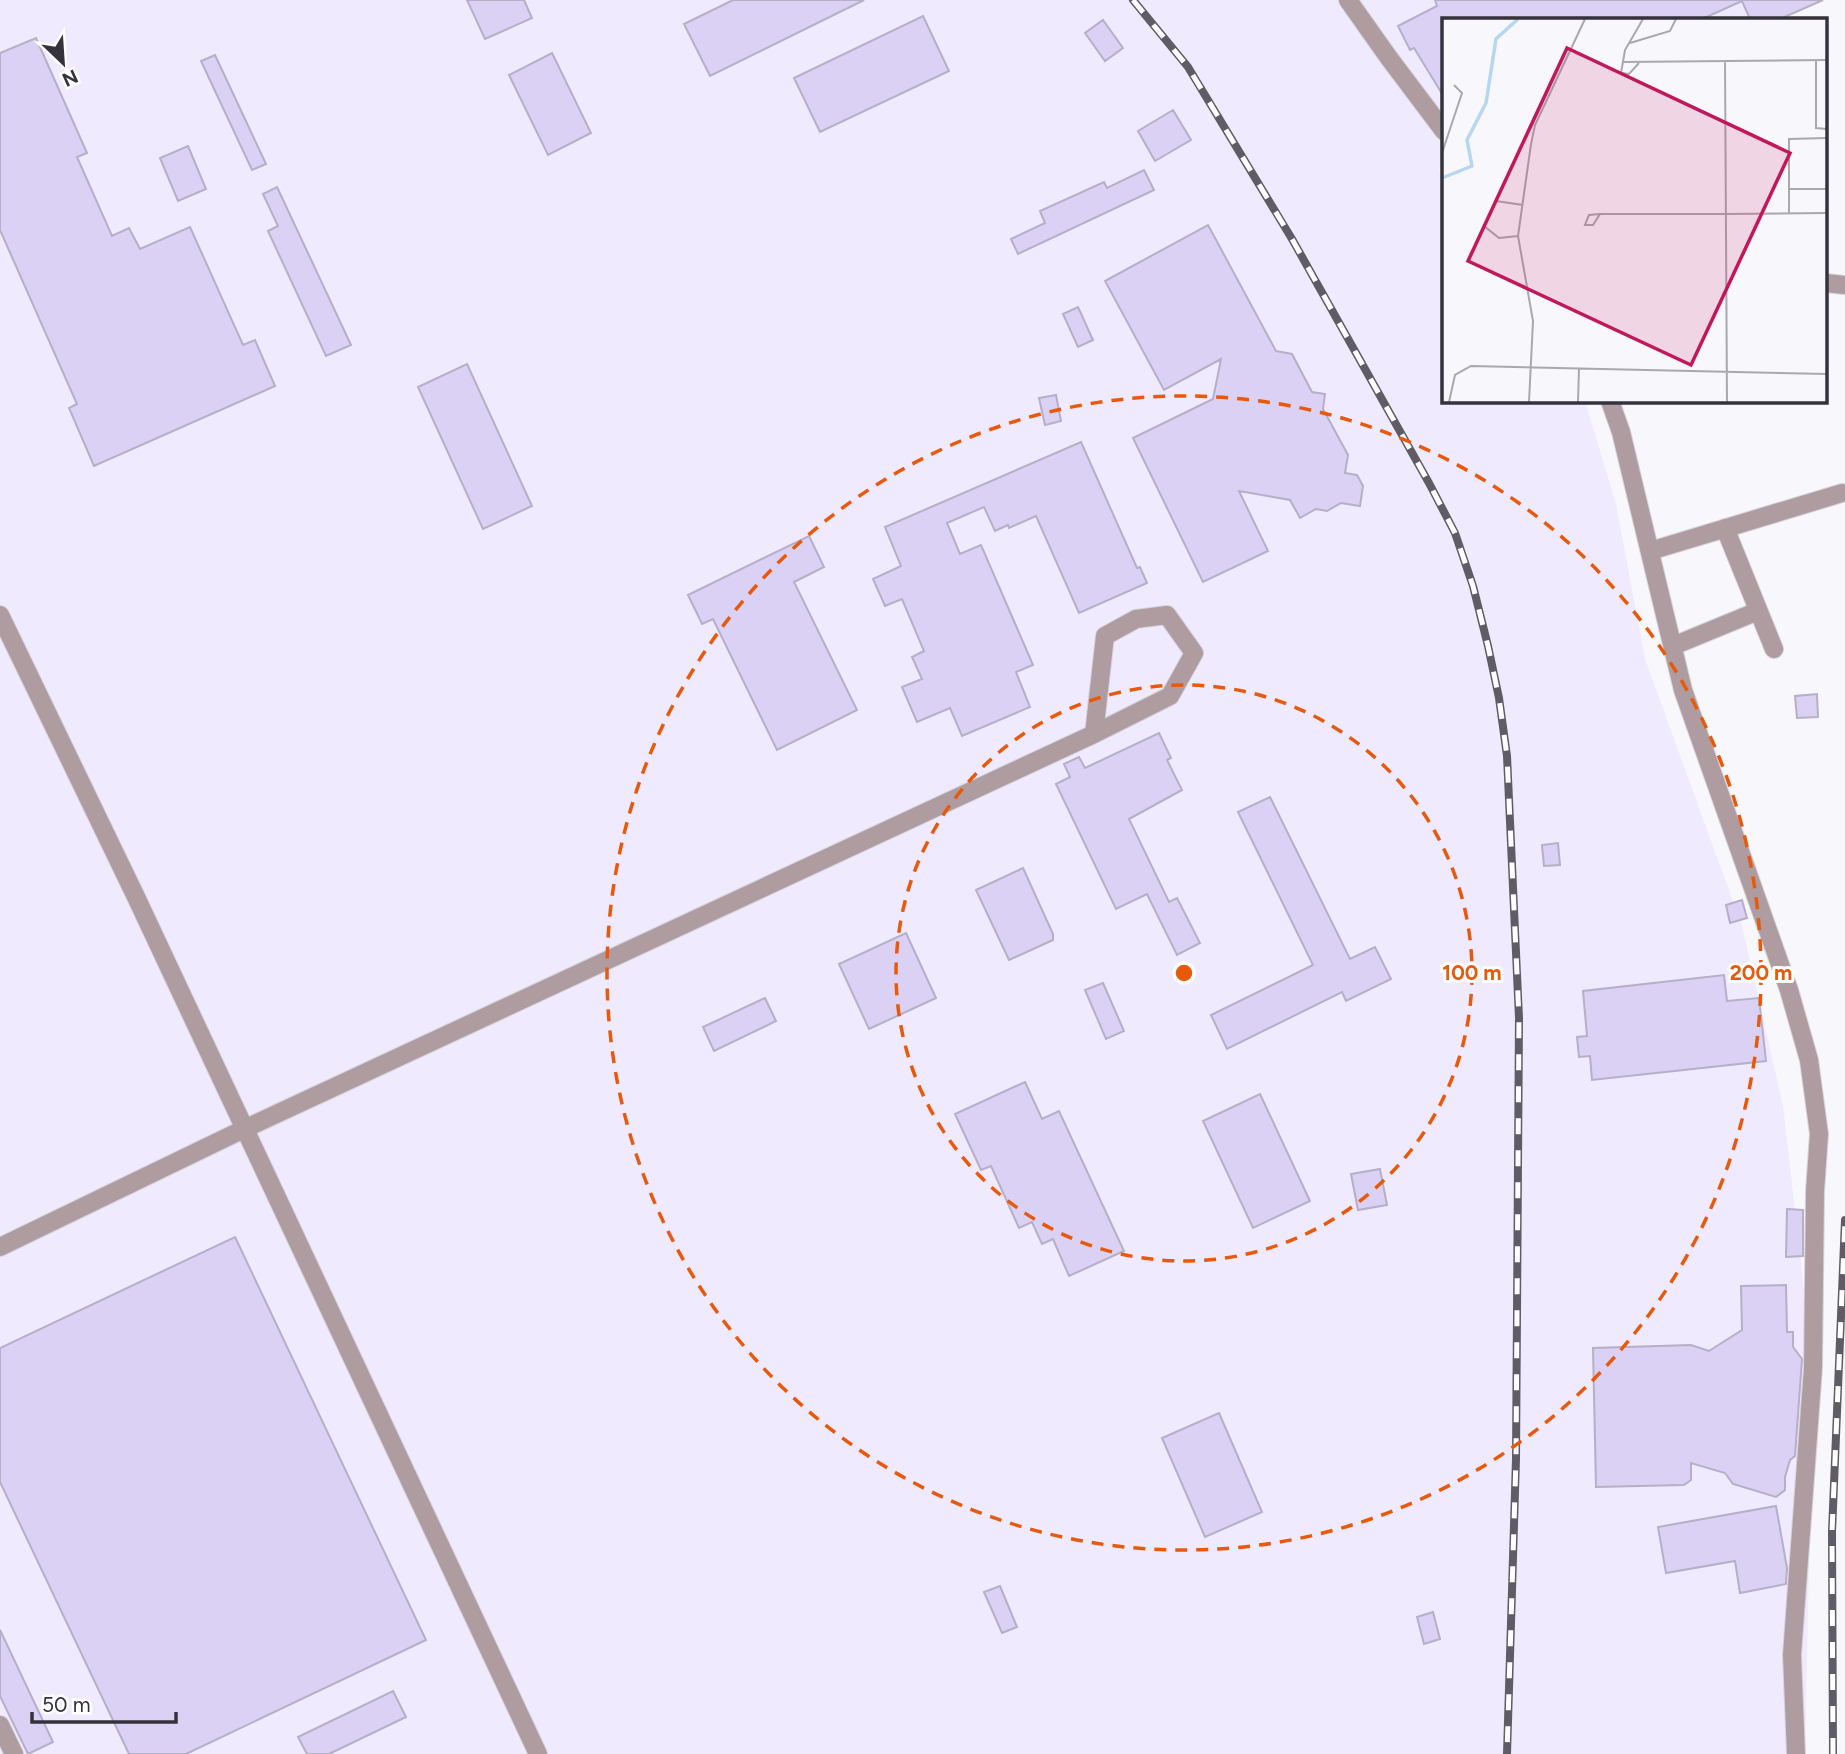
<svg xmlns="http://www.w3.org/2000/svg" width="1845" height="1754" viewBox="0 0 1845 1754" font-family="Figtree,sans-serif">
<rect width="100%" height="100%" fill="#f8f7fc"/>
<path fill="#efeafe" d="M0,0H1818L1774,19H1444V166L1438,169L1444,177V401H1585L1616,504L1645,659L1742,926L1783,1106L1813,1368L1805,1754H0Z"/>
<path fill="#dad1f4" stroke="#b5afc7" stroke-width="2" d="M467,0H524L532,18L485,39Z
M733,0H864L710,76L684,24Z
M1435,0H1823L1780,19H1750L1742,1L1702,19H1444V97L1414,48L1410,50L1398,26L1437,6Z
M923,16L949,71L820,132L794,78Z
M1103,20L1123,48L1105,61L1085,33Z
M36,38L87,153L77,157L112,236L129,228L140,249L190,227L243,345L255,340L275,386L94,466L69,408L77,404L0,230V53Z
M552,53L591,133L548,155L509,75Z
M215,55L266,164L252,170L201,61Z
M1173,110L1191,140L1155,161L1138,131Z
M188,146L206,189L178,201L160,158Z
M1144,170L1154,190L1018,254L1011,239L1045,223L1040,211L1104,182L1107,188Z
M277,187L351,345L326,356L268,231L278,226L263,194Z
M1208,225L1276,351L1292,354L1312,392L1325,394L1323,409L1348,455L1345,473L1357,475L1363,486L1360,506L1341,503L1327,511L1316,509L1300,518L1290,500L1239,491L1268,551L1203,582L1133,438L1213,399L1221,359L1164,390L1105,281Z
M1078,307L1093,340L1078,347L1063,314Z
M467,364L532,506L483,529L418,387Z
M1056,395L1061,421L1045,425L1039,398Z
M1081,442L1137,568L1140,567L1147,583L1079,613L1036,516L1009,528L1008,525L995,531L984,507L947,523L960,554L981,545L1033,665L1016,672L1030,707L962,736L950,708L917,722L902,687L922,679L912,657L924,651L902,599L885,606L873,579L901,566L885,527Z
M809,536L824,567L794,582L857,710L777,750L713,619L702,624L688,595Z
M1817,694L1818,717L1797,718L1795,696Z
M1159,733L1171,758L1167,760L1182,790L1129,819L1169,902L1177,898L1200,943L1177,955L1147,894L1116,909L1056,784L1070,777L1064,764L1079,757L1085,768Z
M1270,797L1350,959L1375,947L1391,979L1346,1001L1342,992L1227,1049L1211,1015L1313,965L1238,812Z
M1558,843L1560,865L1544,866L1542,845Z
M1023,868L1053,934V940L1009,960L976,890Z
M1742,900L1747,918L1730,923L1726,905Z
M906,933L936,998L869,1029L839,964Z
M1724,975L1727,1001L1759,998L1766,1061L1592,1080L1590,1056L1579,1057L1577,1037L1587,1036L1583,991Z
M1103,983L1124,1031L1106,1039L1085,990Z
M765,998L776,1021L714,1051L703,1027Z
M1025,1082L1042,1119L1059,1111L1124,1251L1069,1276L1053,1239L1042,1244L1032,1222L1019,1228L991,1166L981,1170L955,1114Z
M1260,1094L1310,1201L1253,1228L1203,1121Z
M1380,1169L1387,1205L1358,1210L1351,1174Z
M1787,1209L1803,1210V1256L1786,1257Z
M235,1237L426,1640L186,1754H129L0,1482V1348Z
M1786,1285L1787,1332H1793V1347L1802,1359L1795,1456L1790,1460L1785,1477V1490L1776,1497L1733,1484L1725,1473L1691,1463V1480L1684,1485L1596,1487L1593,1348L1691,1345L1709,1351L1742,1330L1741,1286Z
M1219,1413L1262,1512L1205,1537L1162,1438Z
M1776,1506L1787,1568L1786,1584L1740,1593L1735,1561L1666,1573L1658,1527Z
M1000,1586L1017,1627L1002,1633L984,1592Z
M1433,1612L1440,1639L1424,1644L1417,1617Z
M0,1630L53,1742L28,1754L0,1696Z
M393,1691L406,1717L329,1754H307L298,1737Z"/>
<g fill="none" stroke-linecap="round" stroke-linejoin="round">
<g stroke="#d5d4d9" stroke-width="20">
<path id="minor" d="M1348,0L1389,58L1444,131
M1826,283L1844,285
M1610,401L1621,432L1683,690L1789,990L1809,1060L1819,1134L1815,1191L1813,1368L1792,1655L1796,1754
M1725,528L1774,649
M1650,551L1842,493
M0,615L137,899L538,1754
M1673,646L1758,611
M0,1247L244,1129L1094,734L1170,696L1194,653L1167,615L1136,619L1105,636L1094,734
M0,1725L14,1754"/>
</g>
<use href="#minor" stroke="#ae9ca1" stroke-width="18"/>
<g stroke="#5f5c65" stroke-width="8">
<path id="rail" d="M1133,0L1188,67L1292,239L1429,483L1455,533L1473,586L1488,646L1499,698L1507,756L1519,1018L1516,1459L1507,1754
M1833,1754L1832,1532L1845,1220"/>
</g>
<use href="#rail" stroke="#fff" stroke-width="5" stroke-dasharray="16" stroke-linecap="butt"/>
</g>
<g fill="none" stroke="#e8590c" stroke-width="3.5" stroke-dasharray="12 9">
<circle cx="1184" cy="973" r="288"/>
<circle cx="1184" cy="973" r="577"/>
</g>
<g transform="translate(1442 18)">
<rect width="385" height="385" fill="#f8f7fc"/>
<path fill="none" stroke="#b7d7f1" stroke-width="3.5" d="M0,160L30,148L25,122L44,85L54,21L76,1"/>
<path fill="none" stroke="#aaa8af" stroke-width="2" d="M188,25L228,13L234,1M374,42V110L385,111M283,43L285,384M181,44L385,42M197,45L187,56L179,55L183,32L201,1M0,135L20,75L12,67M347,171H385M54,183L81,187M158,196L151,207H143L147,197L158,196H283L385,195M347,196V121L385,120M42,208L57,220L76,218M7,384L13,357L29,348L385,356M87,384L91,303L76,218L89,126L93,107L143,1M136,384L137,350"/>
<path fill="#c2185b" fill-opacity="0.15" stroke="#c2185b" stroke-width="3.5" d="M125,30L348,135L249,347L26,243Z"/>
<rect width="385" height="385" fill="none" stroke="#35323c" stroke-width="3.5"/>
</g>
<circle cx="1184" cy="973" r="10" fill="#e8590c" stroke="#fff" stroke-width="3.5"/>
<g font-size="21" text-anchor="middle" font-weight="bold" fill="#e8590c" stroke="#fff" stroke-width="6" stroke-linejoin="round" paint-order="stroke">
<text x="1472" y="980">100 m</text>
<text x="1761" y="980">200 m</text>
</g>
<g transform="translate(63 63) rotate(155)" stroke="#ffffff" stroke-width="5" paint-order="stroke">
<path d="M0-5L12 26L0 18L-12 26Z" fill="#35323c"/>
<text y="-10" font-size="19" font-weight="bold" text-anchor="middle" fill="#35323c">N</text>
</g>
<path d="M32 1712v10h144v-10" fill="none" stroke="#35323c" stroke-width="3.5"/>
<text x="42" y="1712" font-size="21" fill="#35323c" stroke="#ffffff" stroke-width="5" paint-order="stroke">50 m</text>
</svg>
